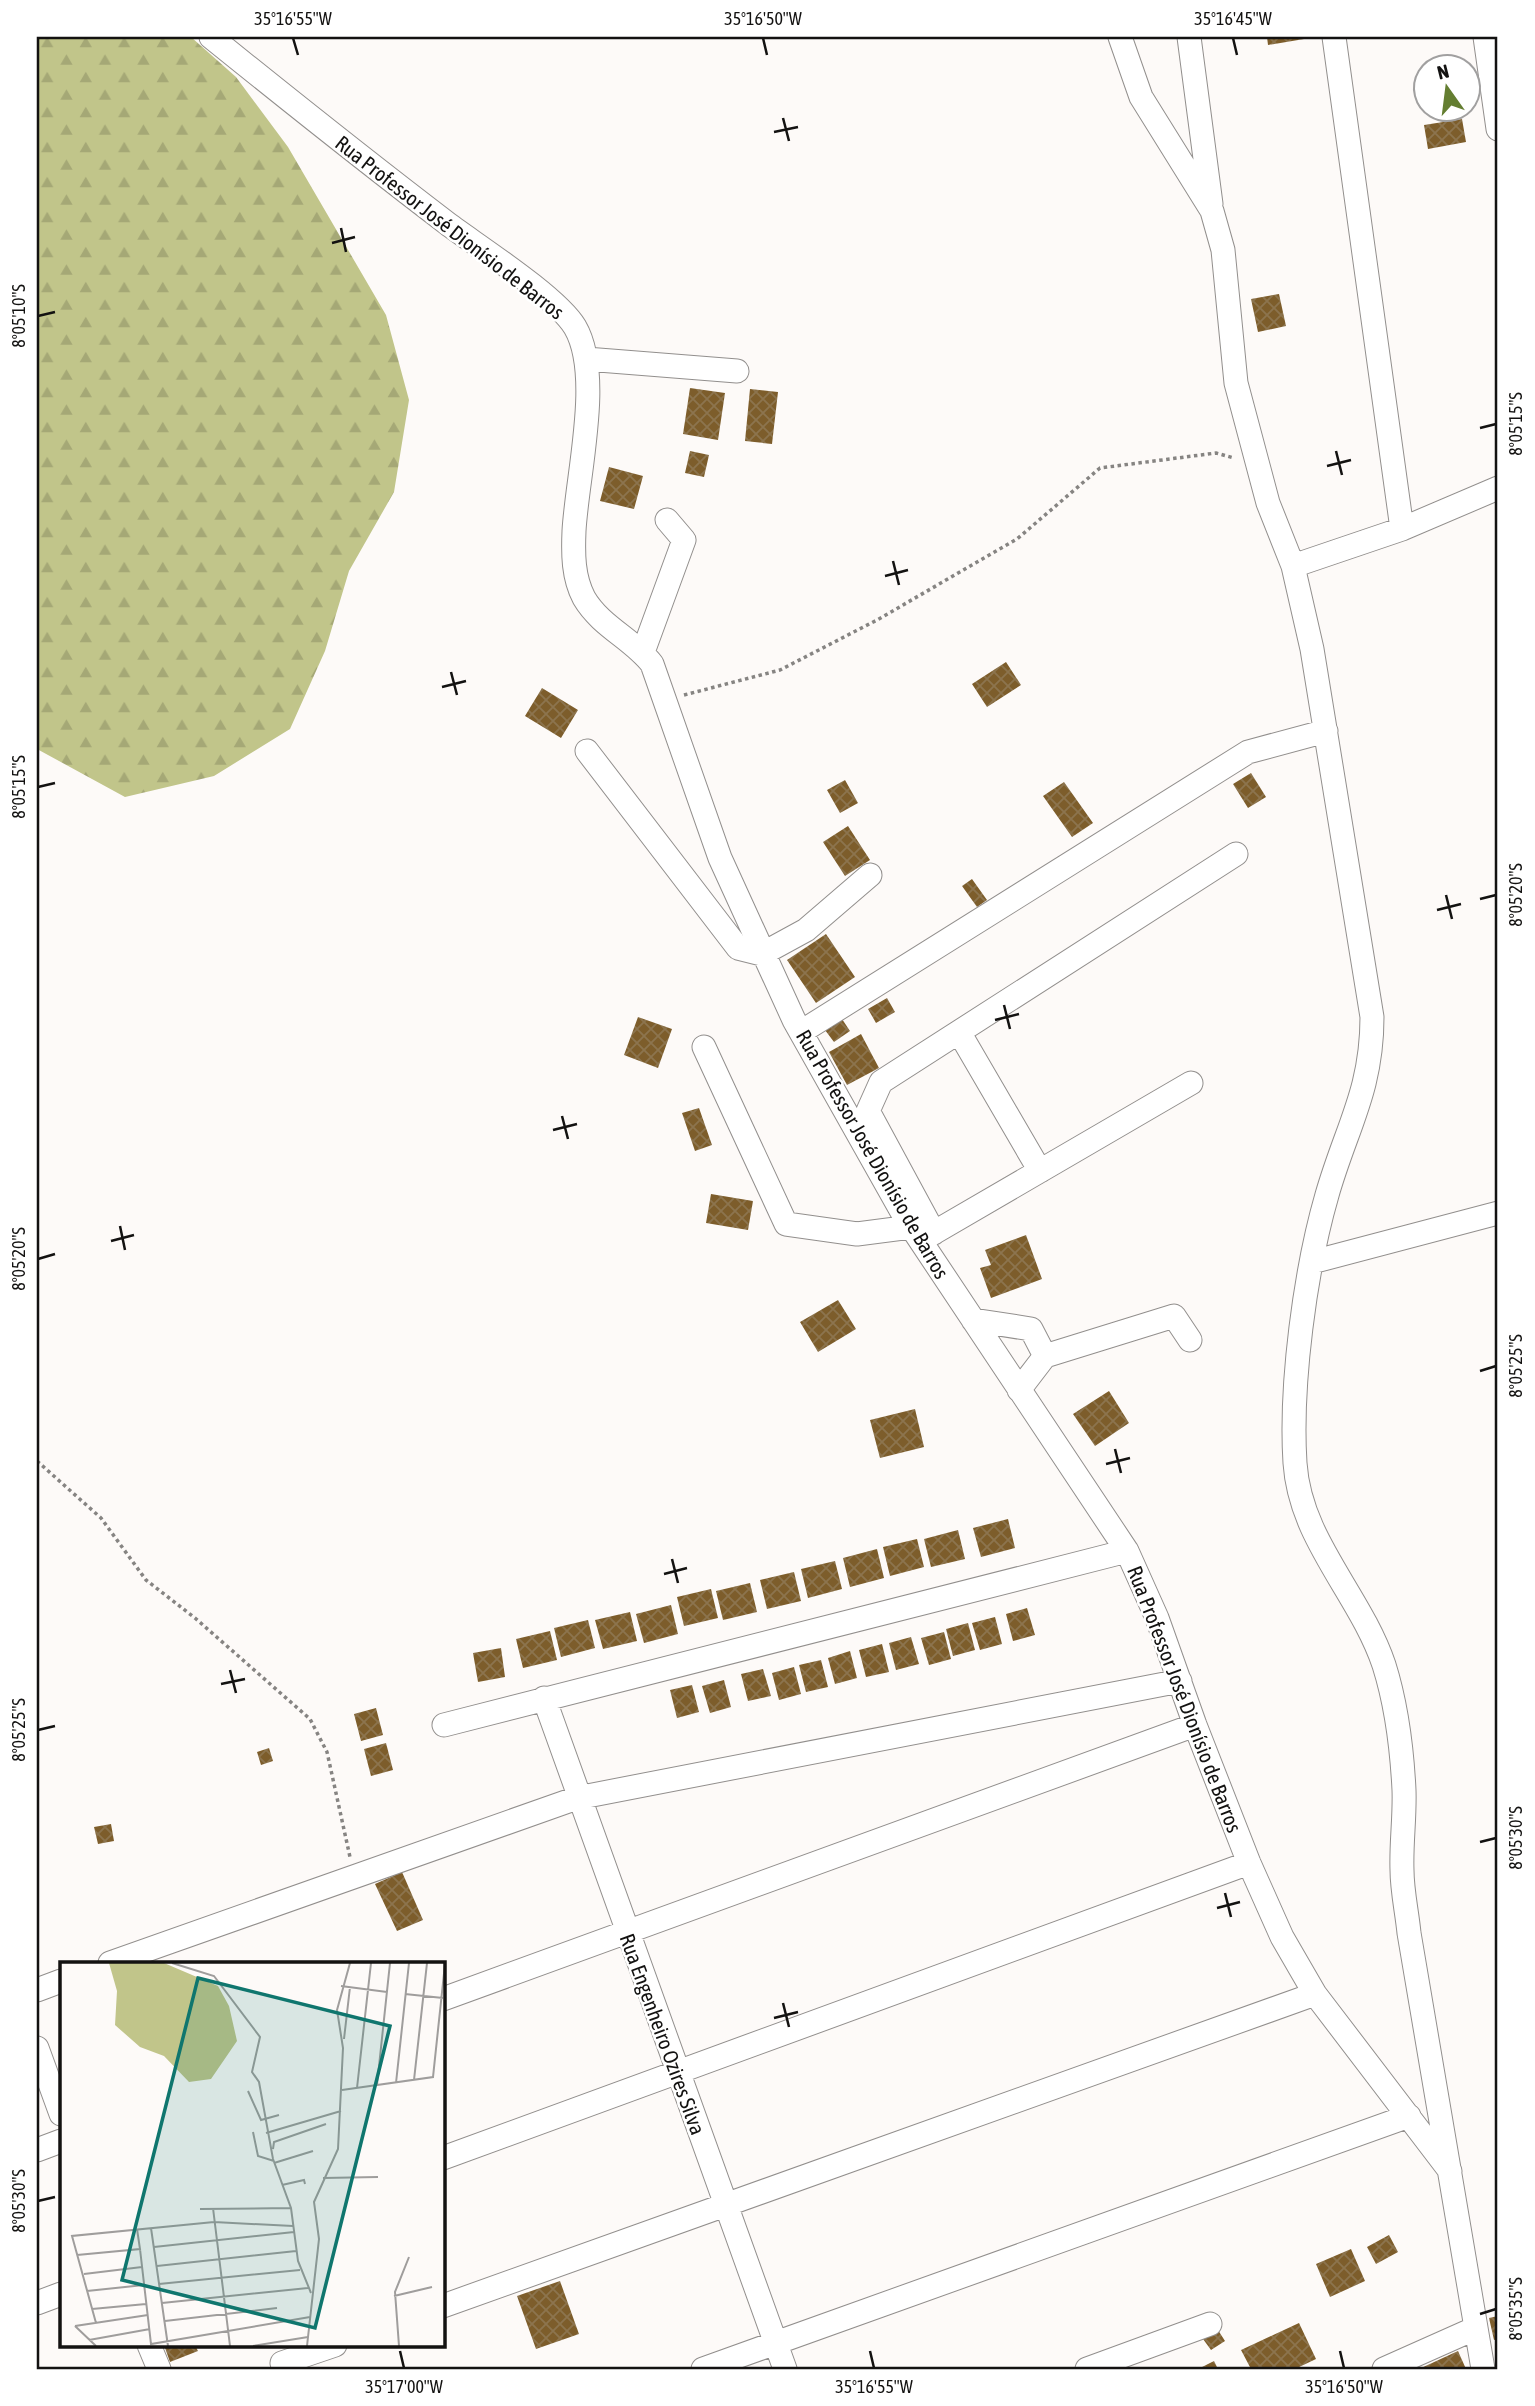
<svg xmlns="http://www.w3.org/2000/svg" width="1535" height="2406" viewBox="0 0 1535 2406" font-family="'Asap Condensed',sans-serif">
<defs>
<pattern id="forest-firs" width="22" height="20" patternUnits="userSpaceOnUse" patternTransform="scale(1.75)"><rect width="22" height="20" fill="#c1c58a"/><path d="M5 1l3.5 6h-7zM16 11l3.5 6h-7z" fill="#a5a876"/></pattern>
<pattern id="building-cross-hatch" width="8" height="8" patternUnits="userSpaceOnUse" patternTransform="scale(1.75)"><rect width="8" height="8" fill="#7d5d2b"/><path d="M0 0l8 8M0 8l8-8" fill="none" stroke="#8c744e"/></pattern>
</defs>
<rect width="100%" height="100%" fill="#fdfaf8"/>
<path fill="url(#forest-firs)" d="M37,37H191L236,77L288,147L386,315L409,400L394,492L349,571L325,651L290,729L214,776L125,797L37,749Z"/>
<path fill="url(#building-cross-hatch)" d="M1267,37H1310V38L1268,45Z
M1462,119L1466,142L1428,149L1424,125Z
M1279,294L1286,326L1258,332L1251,299Z
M690,388L725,393L718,440L683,434Z
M750,389L778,392L772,444L745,441Z
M690,451L709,455L704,477L685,473Z
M609,467L643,476L634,509L600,501Z
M1006,662L1021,685L987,707L972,684Z
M542,688L578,710L561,738L525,716Z
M1251,773L1266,797L1248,808L1233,784Z
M845,780L858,803L840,813L827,790Z
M1064,782L1093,823L1072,837L1043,796Z
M848,826L870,860L845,876L823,842Z
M972,879L987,900L977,907L962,886Z
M826,934L855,977L816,1003L787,960Z
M887,998L895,1012L876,1023L868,1009Z
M638,1017L672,1029L658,1068L624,1055Z
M842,1019L850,1031L834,1042L825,1030Z
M861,1034L879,1068L847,1085L829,1052Z
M699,1108L712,1145L695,1151L682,1113Z
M711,1194L753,1201L748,1230L706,1223Z
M1026,1235L1042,1279L991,1298L980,1268L991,1265L985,1250Z
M838,1300L856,1329L818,1352L800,1322Z
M1109,1391L1129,1423L1095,1446L1073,1414Z
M915,1409L924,1447L880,1458L870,1420Z
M1008,1519L1015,1548L981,1557L973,1528Z
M958,1530L965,1559L931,1567L924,1539Z
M917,1539L924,1567L890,1576L883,1547Z
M877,1549L884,1578L850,1587L843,1558Z
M835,1561L842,1589L808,1598L801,1569Z
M794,1572L801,1601L767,1609L760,1580Z
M750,1583L757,1612L723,1620L716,1591Z
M711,1589L718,1618L684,1626L677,1597Z
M671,1605L678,1634L644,1643L636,1614Z
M1027,1608L1035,1635L1013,1641L1006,1614Z
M630,1612L637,1641L603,1649L595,1620Z
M995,1617L1002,1644L980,1650L972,1623Z
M588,1620L595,1648L561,1657L554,1628Z
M968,1623L975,1650L953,1656L946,1629Z
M550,1631L557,1660L523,1668L516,1639Z
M944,1632L951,1659L929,1665L921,1638Z
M911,1637L919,1664L896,1670L889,1643Z
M882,1644L889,1672L866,1677L859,1650Z
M501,1648L505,1677L478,1682L473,1653Z
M850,1651L857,1678L835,1684L828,1658Z
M821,1660L828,1687L806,1692L799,1665Z
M794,1667L801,1694L779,1700L772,1673Z
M763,1669L771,1696L748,1701L741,1674Z
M724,1680L731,1707L710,1713L702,1686Z
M692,1685L699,1712L677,1718L670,1690Z
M376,1708L383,1735L361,1741L354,1714Z
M386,1743L393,1770L371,1776L364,1749Z
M269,1748L273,1761L261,1765L257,1752Z
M111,1824L114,1841L98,1844L94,1827Z
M402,1872L423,1920L397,1931L375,1884Z
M1389,2235L1398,2252L1376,2264L1367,2247Z
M1351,2249L1365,2281L1330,2297L1316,2264Z
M560,2281L579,2334L536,2349L517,2296Z
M1498,2316V2339L1494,2340L1489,2318Z
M1299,2323L1316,2359L1295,2369H1251L1241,2350Z
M1218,2330L1225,2341L1211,2350L1203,2339Z
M164,2345H195L198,2351L170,2362Z
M1458,2351L1466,2369H1419Z
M1214,2361L1218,2369H1203L1202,2367Z"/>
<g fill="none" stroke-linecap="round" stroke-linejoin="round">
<g stroke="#928f8d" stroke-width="25">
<path id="minor" d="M211,37C289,100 368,163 448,224C479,247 557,297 575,327C603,375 577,475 574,531C573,554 573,577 584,598C601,627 633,639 652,664L720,858L794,1020L906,1219L1127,1551L1157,1618L1195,1725L1249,1863L1282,1937L1315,1994L1450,2171
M1120,37L1141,97L1212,211L1223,250L1236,383L1268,503L1293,566L1312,649L1372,1017C1372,1091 1346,1128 1327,1195C1305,1271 1290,1385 1295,1463C1300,1540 1360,1594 1384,1665C1396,1703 1402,1750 1404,1790C1405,1817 1401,1843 1402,1870C1402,1891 1407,1912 1409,1933L1483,2369
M1189,37L1211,204
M1334,37L1402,529
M1485,37L1498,129
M586,359L737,371
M1293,566L1402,529L1498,488
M643,652L684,540L667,520
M587,751L738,948L762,954L806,930L870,875
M801,1032L1248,752L1326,731
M959,1032L1040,1171
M704,1047L786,1224L857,1234L911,1227
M934,1233L868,1111L881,1082L1236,854
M923,1239L1191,1083
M1312,1262L1498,1213
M973,1320L1031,1329L1045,1356
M1019,1390L1045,1356L1174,1316L1190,1340
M544,1698L785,2369
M444,1725L1127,1551
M110,1963L577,1798L1180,1681
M37,1990L61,1981
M443,1999L1195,1725
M37,2048L61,2114
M37,2150L61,2141
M443,2158L1249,1863
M37,2303L61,2294
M443,2306L1315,1994
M149,2345L159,2369
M282,2363L335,2345
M703,2369L1409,2116
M1087,2369L1210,2324
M1384,2369L1476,2328"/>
</g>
<path stroke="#868482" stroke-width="3.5" stroke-dasharray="3.5 3.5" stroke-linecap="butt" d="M684,695L780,670L877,620L1017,539L1100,468L1216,453L1234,458
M37,1461L101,1518L146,1580L195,1618L310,1719L327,1752L350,1857"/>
<use href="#minor" stroke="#fff" stroke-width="23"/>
</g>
<path fill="none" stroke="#131211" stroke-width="2.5" d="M293,38L298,55M763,38L767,55M1233,38L1237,55M783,118L789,141M774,132L798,127M341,228L346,252M332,243L355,237M38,316L55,312M1480,428L1496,424M1336,451L1342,475M1327,466L1351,460M893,561L899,585M885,576L908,570M451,672L457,695M442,687L466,681M38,787L55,783M1446,895L1452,919M1480,899L1496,895M1437,910L1461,904M1004,1005L1010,1029M995,1020L1019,1014M562,1116L568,1139M553,1130L577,1124M120,1226L125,1250M111,1241L134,1235M38,1259L55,1254M1480,1371L1496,1366M1115,1449L1121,1473M1106,1464L1130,1458M672,1559L678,1583M664,1574L687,1568M230,1670L236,1693M221,1684L245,1679M38,1730L55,1726M1480,1842L1496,1838M1225,1893L1231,1917M1217,1908L1240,1902M783,2003L789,2027M774,2018L798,2012M38,2201L55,2197M1480,2314L1496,2309M400,2351L404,2368M870,2351L874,2368M1340,2351L1344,2368"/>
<g text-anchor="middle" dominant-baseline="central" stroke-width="5" stroke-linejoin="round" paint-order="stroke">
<g font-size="21" fill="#131211" stroke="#fff">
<text transform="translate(450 227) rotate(38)">Rua Professor José Dionísio de Barros</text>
<text transform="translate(873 1154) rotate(60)">Rua Professor José Dionísio de Barros</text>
<text transform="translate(1185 1699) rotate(69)">Rua Professor José Dionísio de Barros</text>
<text transform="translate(663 2034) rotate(70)">Rua Engenheiro Ozires Silva</text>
</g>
</g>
<g transform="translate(60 1962)">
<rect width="385" height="385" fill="#fdfaf8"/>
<path d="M49,1H104L158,24L169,44L177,79L151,117L129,120L104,94L80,85L55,63L57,29Z" fill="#c1c58a"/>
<path fill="none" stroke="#9f9d9c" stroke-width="2" d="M112,1L154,14L200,75L192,110L199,120L213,197L231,246L238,299L251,331M281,24L327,30M345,32L383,36M284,77L290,25M354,118L367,1M336,121L349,1M317,123L330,1M297,126L311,1M282,128L373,115L385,2M188,129L201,158L219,153M193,170L198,194L214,199M206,171L281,149M213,187L214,180L266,162M214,201L253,189M263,216L318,215M222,223L244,218L245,222M153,246L170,384M140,247L231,246M91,266L108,384M94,285L234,270M80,287L91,382L250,355M17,293L80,287L77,267M97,304L236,289M24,312L82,305M99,322L240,308M27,329L84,323M334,334L372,325M102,341L248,326M32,347L86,342M105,359L217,346M36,361L12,274L154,260L233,264M15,364L88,353M15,364L36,384M29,378L90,367M193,384L248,375M247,384L259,277L254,240L278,187L283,86L277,48L290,1M339,384L335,330L349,295"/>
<path fill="#0f766e" fill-opacity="0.15" stroke="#0f766e" stroke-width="3.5" d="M138,16L330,64L255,366L62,318Z"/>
<rect width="385" height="385" fill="none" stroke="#131211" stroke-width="3.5"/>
</g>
<rect width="1535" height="2406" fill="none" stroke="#ffffff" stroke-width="77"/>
<g transform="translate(1447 88) rotate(346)"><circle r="33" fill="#ffffff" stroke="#a1a0a0" stroke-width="2"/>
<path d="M0-5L12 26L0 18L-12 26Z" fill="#647e31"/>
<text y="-10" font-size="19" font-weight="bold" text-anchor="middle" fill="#131211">N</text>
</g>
<rect x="38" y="38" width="1458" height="2330" fill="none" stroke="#131211" stroke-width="2.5"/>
<g font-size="18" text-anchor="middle" fill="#131211">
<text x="293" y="25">35°16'55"W</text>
<text x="763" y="25">35°16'50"W</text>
<text x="1233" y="25">35°16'45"W</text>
<text transform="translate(19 316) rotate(-90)" y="6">8°05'10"S</text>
<text transform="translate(1516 424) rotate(-90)" y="6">8°05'15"S</text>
<text transform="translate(19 787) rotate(-90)" y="6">8°05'15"S</text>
<text transform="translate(1516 895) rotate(-90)" y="6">8°05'20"S</text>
<text transform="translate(19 1259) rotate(-90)" y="6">8°05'20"S</text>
<text transform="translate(1516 1366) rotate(-90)" y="6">8°05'25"S</text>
<text transform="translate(19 1730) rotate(-90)" y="6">8°05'25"S</text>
<text transform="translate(1516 1838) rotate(-90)" y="6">8°05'30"S</text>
<text transform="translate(19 2201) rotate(-90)" y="6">8°05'30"S</text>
<text transform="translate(1516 2309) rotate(-90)" y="6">8°05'35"S</text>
<text x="404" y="2393">35°17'00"W</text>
<text x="874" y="2393">35°16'55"W</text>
<text x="1344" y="2393">35°16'50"W</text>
</g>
</svg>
